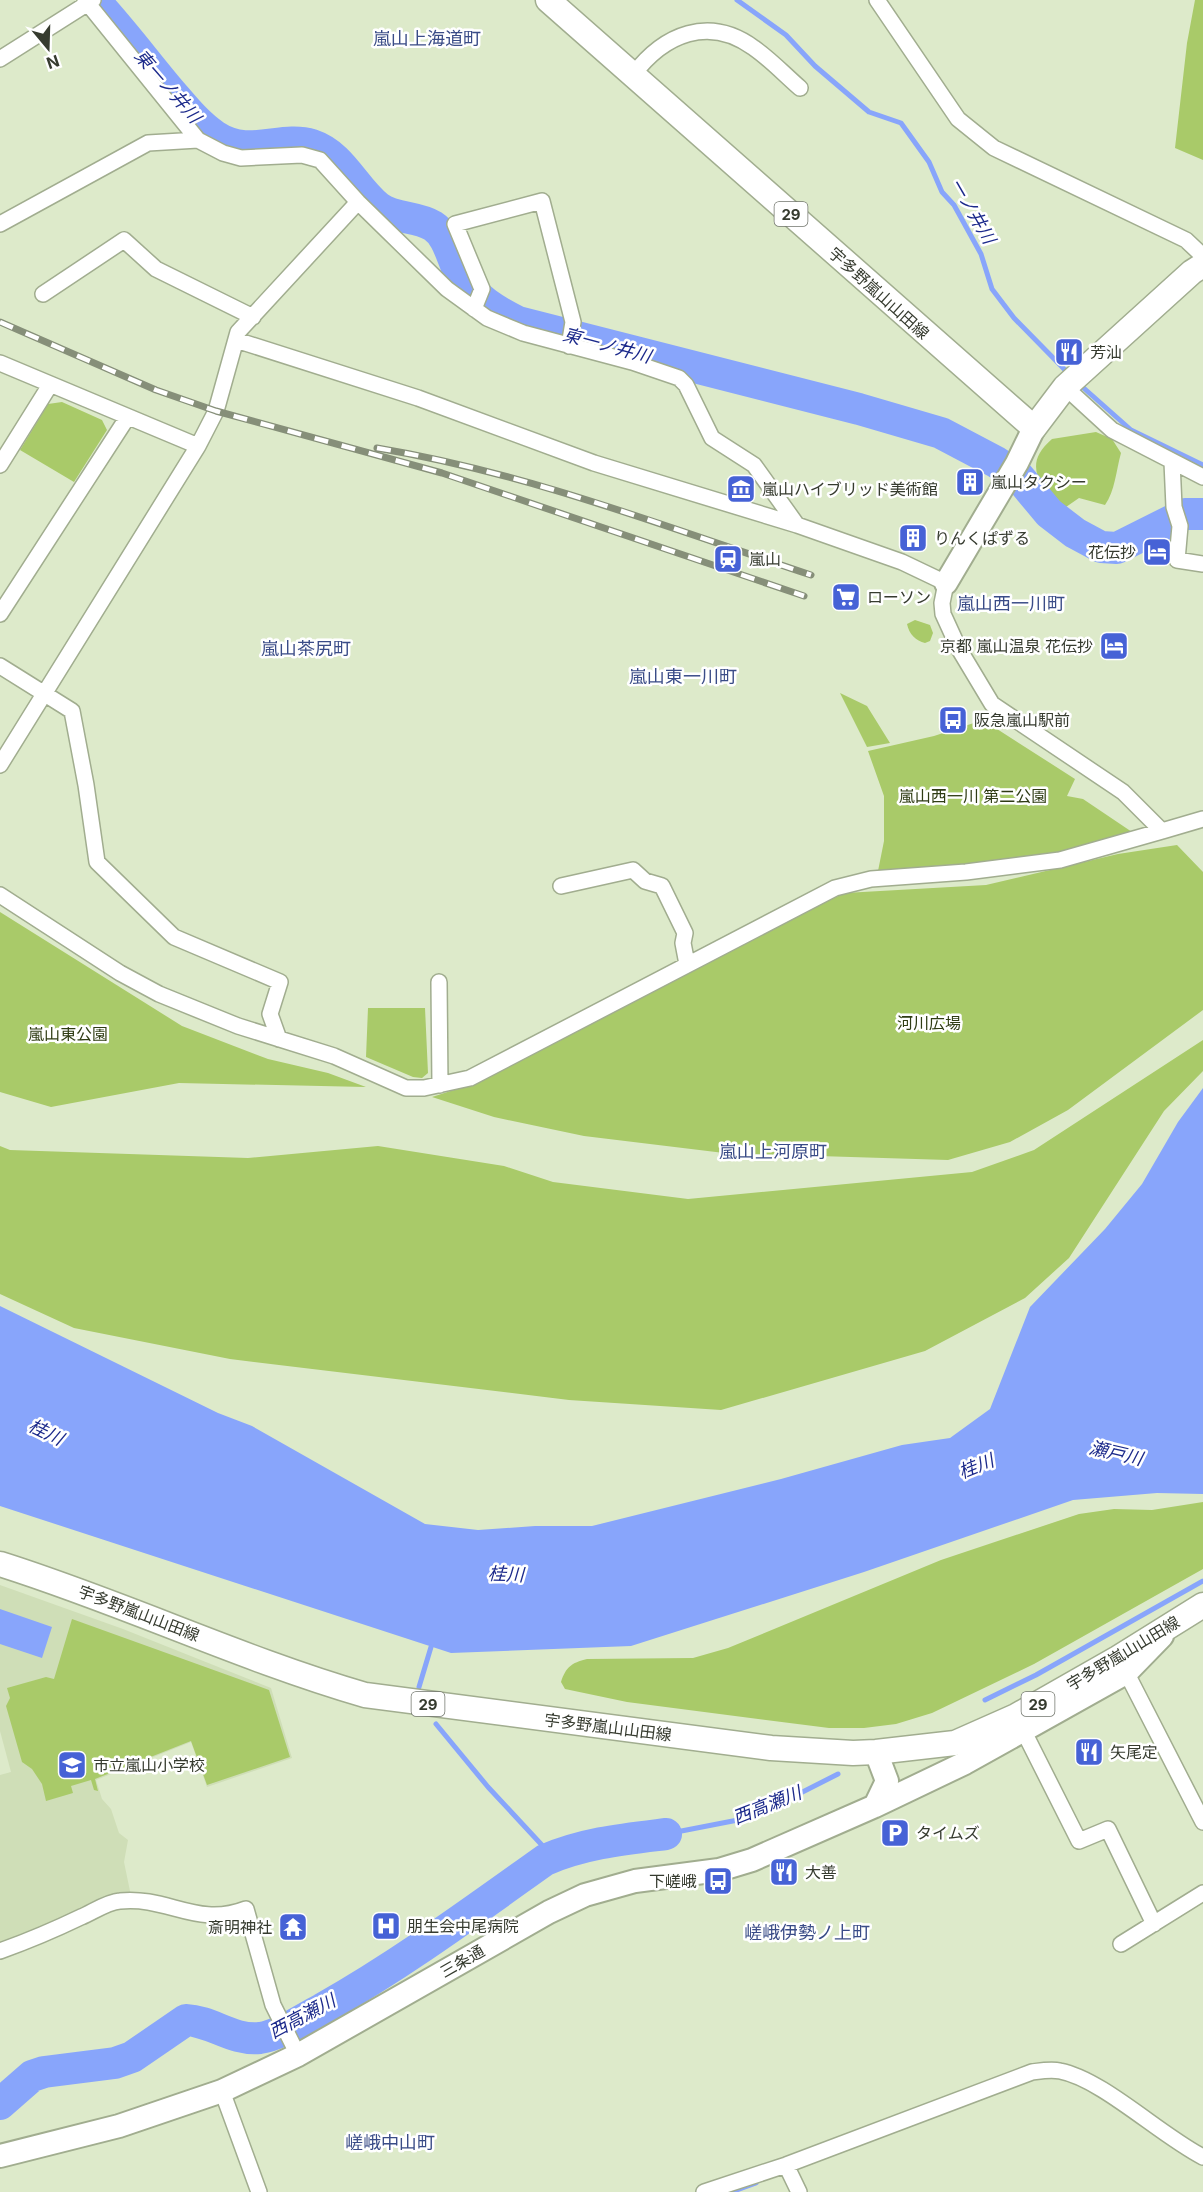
<svg xmlns="http://www.w3.org/2000/svg" width="1203" height="2192" viewBox="0 0 1203 2192" font-family="Inter,'Noto Sans JP',sans-serif">
<rect width="100%" height="100%" fill="#ddeaca"/>
<path fill="#cfdeb7" d="M0,1585L123,1629L271,1688L292,1758L207,1787L191,1742L96,1780L102,1799L111,1809L119,1833L128,1840L124,1862L131,1896L116,1899L0,1943V1775L11,1772L0,1731Z"/>
<path fill="#a9ca69" d="M1195,0H1203V160L1175,148L1187,43Z
M62,402L102,420L107,430L74,482L20,450L48,404Z
M1096,432L1112,439L1121,453C1116,471 1115,491 1105,505L1079,498L1066,507L1055,504C1038,481 1024,463 1052,439Z
M915,620L930,625L933,633L930,641L925,643C916,641 909,634 907,624Z
M840,693L867,706L890,743L867,747Z
M983,720L1075,779L1067,796L1083,799L1132,832L1065,853L877,876L884,841V796L868,751L934,736Z
M1177,845L1203,872V1010L1068,1110L1010,1142L948,1160L724,1153L584,1136L494,1117L432,1097L463,1087L553,1044L800,913L845,893L986,885L1118,854Z
M0,912L182,1026L268,1059L328,1073L366,1087L179,1083L51,1107L0,1092Z
M368,1008H425L428,1073L422,1078L413,1077L366,1057Z
M1203,1040V1071L1164,1111L1069,1258L1025,1298L925,1351L721,1410L569,1400L230,1359L74,1328L0,1294V1146L10,1150L248,1158L378,1146L504,1166L553,1182L688,1199L972,1172L1034,1150Z
M1203,1502V1569L1034,1664L932,1713L896,1724L864,1728H829L627,1702L565,1689L561,1682C566,1667 571,1663 587,1659L693,1658L728,1648L941,1560L1079,1514L1114,1509L1152,1510Z
M72,1619L269,1690L290,1757L207,1785L191,1741L95,1779L98,1791L94,1790L91,1780L71,1786L73,1793L46,1801L42,1784L32,1769L22,1762L6,1706L10,1698L7,1688L46,1677L54,1679Z"/>
<path fill="#88a5fb" d="M1203,1088V1494L1157,1493L1073,1500L864,1572L631,1646L451,1653L0,1506V1306L218,1413L252,1426L425,1524L478,1530L535,1526H592L781,1479L902,1445L950,1438L990,1409L1030,1307L1105,1229L1142,1184L1178,1122Z
M0,1609L52,1627L42,1658L0,1644Z"/>
<g fill="none" stroke-linecap="round" stroke-linejoin="round">
<path stroke="#88a5fb" stroke-width="5" d="M737,0L786,35L815,66L869,112L901,123L929,162L942,192L954,205L981,254L992,289L1014,318L1069,374
M1078,383L1131,430L1203,465
M419,1687L431,1647
M985,1700L1036,1675L1203,1581
M436,1724L488,1787L553,1857
M666,1834L743,1819L767,1810L838,1774
M731,2192L756,2183"/>
<path stroke="#88a5fb" stroke-width="32" d="M94,0C121,29 144,60 170,91C183,106 197,124 215,136C250,159 280,135 312,145C342,155 354,188 378,207C393,219 417,216 433,226C450,237 452,262 462,277C475,299 496,311 518,322L859,409L941,433L996,462L1019,477L1049,513L1075,533L1101,547L1117,548L1185,514H1203
M0,2104L32,2076L44,2072L115,2063L132,2057L186,2020C212,2021 232,2041 260,2038C281,2035 304,2018 322,2009C400,1965 472,1912 545,1860C584,1843 625,1839 666,1834"/>
<g stroke="#a1ad8f" stroke-width="18">
<path id="minor" d="M85,0L198,140L223,153L241,158L302,155L320,160L358,202L447,289L487,318L523,333L632,362L679,378L686,385L712,438L754,465L797,525L902,562L946,583L942,603L943,614L959,649L992,704L1123,792L1162,831L1203,819
M877,0L958,119L994,148L1186,240L1203,256
M0,59L93,0
M633,75C664,34 709,15 754,48C770,59 785,75 800,88
M0,224L148,143L198,140
M43,294L124,240L156,269L253,317
M474,309L482,289L455,224L542,201L573,322L569,346
M236,340L418,398L594,463L797,525
M0,363L198,446
M1065,387L1112,430L1203,477
M1172,462L1174,507L1180,526L1177,560L1203,564
M0,465L50,385
M0,614L127,418
M0,666L72,711L86,785L97,862L174,937L280,982L270,1014L279,1039
M0,765L198,446L216,411L238,332L358,202
M561,886L633,870L645,881L662,886L685,933L683,943L687,964
M0,895L120,973L159,994L238,1026L334,1056L406,1088H424L470,1078L835,888L871,879L966,872L1060,860L1162,831
M439,982L440,1085
M1122,1664L1203,1822
M1019,1722L1079,1841L1108,1829L1154,1924
M1121,1944L1203,1893
M0,1951C28,1941 54,1930 81,1917C93,1912 107,1902 120,1901C168,1896 197,1928 246,1909L273,2005L298,2055
M222,2091L259,2192
M786,2165L799,2192
M704,2192L786,2165L1032,2072C1040,2071 1051,2069 1060,2071C1102,2079 1160,2135 1203,2157"/>
</g>
<g stroke="#a1ad8f" stroke-width="26">
<path id="secondary" d="M946,583L1017,463L1034,428
M875,1806L887,1781L876,1752
M0,2156L119,2126L222,2091L298,2055L549,1912L585,1895L635,1881L719,1870L752,1860L875,1806L965,1763L1126,1673L1162,1636"/>
</g>
<g stroke="#a1ad8f" stroke-width="27">
<path id="primary" d="M548,0L1034,428L1065,387L1192,272L1203,265
M0,1564C124,1603 241,1659 365,1695L771,1748L853,1753L876,1752L955,1743L1016,1716L1118,1658L1203,1605"/>
</g>
<use href="#minor" stroke="#fff" stroke-width="15"/>
<use href="#secondary" stroke="#fff" stroke-width="22"/>
<use href="#primary" stroke="#fff" stroke-width="24"/>
<g stroke="#868f79" stroke-width="7">
<path id="rail" d="M0,322L156,390L216,411L442,473L804,596
M377,448C527,473 667,527 811,575"/>
</g>
<use href="#rail" stroke="#fff" stroke-width="4.5" stroke-dasharray="14" stroke-linecap="butt"/>
</g>
<defs>
<g id="restaurant-square" transform="scale(1.5)"><rect x="-9" y="-9" width="18" height="18" rx="4" fill="#4662d6" stroke="#fff"/><path d="M-5-6h1v4h1v-4h1v4h1v-4h1v5L-1.5 .5V6h-2V.5L-5-1ZM5-6V6H3V1.5H1.5Q1.5-4 5-6Z" fill="#fff"/></g>
<g id="building-square" transform="scale(1.5)"><rect x="-9" y="-9" width="18" height="18" rx="4" fill="#4662d6" stroke="#fff"/><path d="M-4-6H4V6H1V3H-1V6H-4ZM-2.5-4.3h1.7v1.8h-1.7ZM.8-4.3h1.7v1.8H.8ZM-2.5-1h1.7V.8h-1.7ZM.8-1h1.7V.8H.8Z" fill="#fff"/></g>
<g id="museum-square" transform="scale(1.5)"><rect x="-9" y="-9" width="18" height="18" rx="4" fill="#4662d6" stroke="#fff"/><path d="M0-6L6-3V-2H-6V-3ZM-5-1h2V3h-2ZM-1-1h2V3h-2ZM3-1h2V3H3ZM-6 4H6V6H-6Z" fill="#fff"/></g>
<g id="hotel-square" transform="scale(1.5)"><rect x="-9" y="-9" width="18" height="18" rx="4" fill="#4662d6" stroke="#fff"/><path d="M-6-4.5h1.5V1H6V5H4.5V3h-9V5H-6ZM-4 0a1.8 1.8 0 1 1 3.6 0ZM.5 0V-2.5h3Q6-2.5 6 0Z" fill="#fff"/></g>
<g id="station-square" transform="scale(1.5)"><rect x="-9" y="-9" width="18" height="18" rx="4" fill="#4662d6" stroke="#fff"/><path d="M-3-6H3Q5-6 5-4V2Q5 4 3 4L4.5 6H3L1.5 4h-3L-3 6H-4.5L-3 4Q-5 4-5 2V-4Q-5-6-3-6ZM-3.5-4v3h7v-3ZM-3.5 1v1.5H-2V1ZM2 1v1.5H3.5V1Z" fill="#fff"/></g>
<g id="supermarket-square" transform="scale(1.5)"><rect x="-9" y="-9" width="18" height="18" rx="4" fill="#4662d6" stroke="#fff"/><path d="M-6-5.5h2.5l.6 2H6L4.5 2H-2.5L-4.4-4H-6ZM-1.5 3.2a1.3 1.3 0 1 0 .1 0ZM3 3.2a1.3 1.3 0 1 0 .1 0Z" fill="#fff"/></g>
<g id="bus-square" transform="scale(1.5)"><rect x="-9" y="-9" width="18" height="18" rx="4" fill="#4662d6" stroke="#fff"/><path d="M-5-6H5V4H4V6H2V4H-2V6H-4V4H-5ZM-3.5-4V0h7V-4ZM-3.5 1.2v1.5H-2V1.2ZM2 1.2v1.5H3.5V1.2Z" fill="#fff"/></g>
<g id="school-square" transform="scale(1.5)"><rect x="-9" y="-9" width="18" height="18" rx="4" fill="#4662d6" stroke="#fff"/><path d="M0-5L7-2L0 1L-7-2ZM-4 1L0 2.5L4 1V4Q0 6-4 4Z" fill="#fff"/></g>
<g id="parking-square" transform="scale(1.5)"><rect x="-9" y="-9" width="18" height="18" rx="4" fill="#4662d6" stroke="#fff"/><path d="M-3.5-5.5H1a3.5 3.5 0 0 1 0 7H-1V5.5H-3.5ZM-1-3.4V-.6H.8a1.4 1.4 0 0 0 0-2.8Z" fill="#fff"/></g>
<g id="hospital-square" transform="scale(1.5)"><rect x="-9" y="-9" width="18" height="18" rx="4" fill="#4662d6" stroke="#fff"/><path d="M-5-5h3v3.5h4V-5h3V5h-3V1.5h-4V5h-3Z" fill="#fff"/></g>
<g id="temple-square" transform="scale(1.5)"><rect x="-9" y="-9" width="18" height="18" rx="4" fill="#4662d6" stroke="#fff"/><path d="M0-6L5-2H3V0L6.5 2.5H4V6H1.5V3h-3V6H-4V2.5H-6.5L-3 0V-2H-5Z" fill="#fff"/></g>
</defs>
<g fill-rule="evenodd">
<use href="#restaurant-square" x="1069" y="352"/>
<use href="#building-square" x="970" y="482"/>
<use href="#museum-square" x="741" y="489"/>
<use href="#building-square" x="913" y="538"/>
<use href="#hotel-square" x="1157" y="552"/>
<use href="#station-square" x="728" y="559"/>
<use href="#supermarket-square" x="846" y="597"/>
<use href="#hotel-square" x="1114" y="646"/>
<use href="#bus-square" x="953" y="720"/>
<use href="#restaurant-square" x="1089" y="1752"/>
<use href="#school-square" x="72" y="1765"/>
<use href="#parking-square" x="895" y="1833"/>
<use href="#restaurant-square" x="784" y="1872"/>
<use href="#bus-square" x="718" y="1881"/>
<use href="#hospital-square" x="386" y="1926"/>
<use href="#temple-square" x="293" y="1927"/>
</g>
<g text-anchor="middle" dominant-baseline="central" stroke-width="5" stroke-linejoin="round" paint-order="stroke">
<g fill="#fff" stroke="#72766d" stroke-width="1.5">
<rect x="774.5" y="202" width="33" height="24" rx="4.5"/>
<rect x="411.5" y="1692" width="33" height="24" rx="4.5"/>
<rect x="1021.5" y="1692" width="33" height="24" rx="4.5"/>
</g>
<g font-size="15" font-weight="bold" fill="#363b2f">
<text x="791" y="214">29</text>
<text x="428" y="1704">29</text>
<text x="1038" y="1704">29</text>
</g>
<g font-size="16" fill="#363b2f" stroke="#fff">
<text transform="translate(879 293) rotate(42)">宇多野嵐山山田線</text>
<text transform="translate(139 1613) rotate(21)">宇多野嵐山山田線</text>
<text transform="translate(1123 1653) rotate(-31)">宇多野嵐山山田線</text>
<text transform="translate(608 1727) rotate(7)">宇多野嵐山山田線</text>
<text transform="translate(462 1961) rotate(-30)">三条通</text>
</g>
<g font-size="16" fill="#363b2f" stroke="#fff" text-anchor="start">
<text x="1090" y="352">芳汕</text>
<text x="991" y="482">嵐山タクシー</text>
<text x="762" y="489">嵐山ハイブリッド美術館</text>
<text x="934" y="538">りんくぱずる</text>
<text x="1136" y="552" text-anchor="end">花伝抄</text>
<text x="749" y="559">嵐山</text>
<text x="867" y="597">ローソン</text>
<text x="1093" y="646" text-anchor="end">京都 嵐山温泉 花伝抄</text>
<text x="974" y="720">阪急嵐山駅前</text>
<text x="1110" y="1752">矢尾定</text>
<text x="93" y="1765">市立嵐山小学校</text>
<text x="916" y="1833">タイムズ</text>
<text x="805" y="1872">大善</text>
<text x="697" y="1881" text-anchor="end">下嵯峨</text>
<text x="407" y="1926">朋生会中尾病院</text>
<text x="272" y="1927" text-anchor="end">斎明神社</text>
</g>
<g font-size="16" fill="#2f3c14" stroke="#fff">
<text x="973" y="796">嵐山西一川 第二公園</text>
<text x="929" y="1023">河川広場</text>
<text x="68" y="1034">嵐山東公園</text>
</g>
<g font-size="18" fill="#3a4c87" stroke="#fff">
<text x="427" y="38">嵐山上海道町</text>
<text x="1011" y="603">嵐山西一川町</text>
<text x="306" y="648">嵐山茶尻町</text>
<text x="683" y="676">嵐山東一川町</text>
<text x="773" y="1151">嵐山上河原町</text>
<text x="807" y="1932">嵯峨伊勢ノ上町</text>
<text x="390" y="2142">嵯峨中山町</text>
</g>
<g font-size="18" font-style="italic" fill="#1c2a8b" stroke="#fff">
<text transform="translate(168 86) rotate(49)">東一ノ井川</text>
<text transform="translate(973 211) rotate(60)">一ノ井川</text>
<text transform="translate(607 345) rotate(15)">東一ノ井川</text>
<text transform="translate(46 1432) rotate(26)">桂川</text>
<text transform="translate(1116 1453) rotate(13)">瀬戸川</text>
<text transform="translate(976 1466) rotate(-22)">桂川</text>
<text transform="translate(506 1574) rotate(2)">桂川</text>
<text transform="translate(767 1805) rotate(-22)">西高瀬川</text>
<text transform="translate(302 2016) rotate(-28)">西高瀬川</text>
</g>
</g>
<g transform="translate(48 48) rotate(161)" stroke="#ffffff" stroke-width="4.5" paint-order="stroke">
<path d="M0-4.5L10 22L0 15L-10 22Z" fill="#363b2f"/>
<text y="-9" font-size="16" font-weight="bold" text-anchor="middle" fill="#363b2f">N</text>
</g>
</svg>
